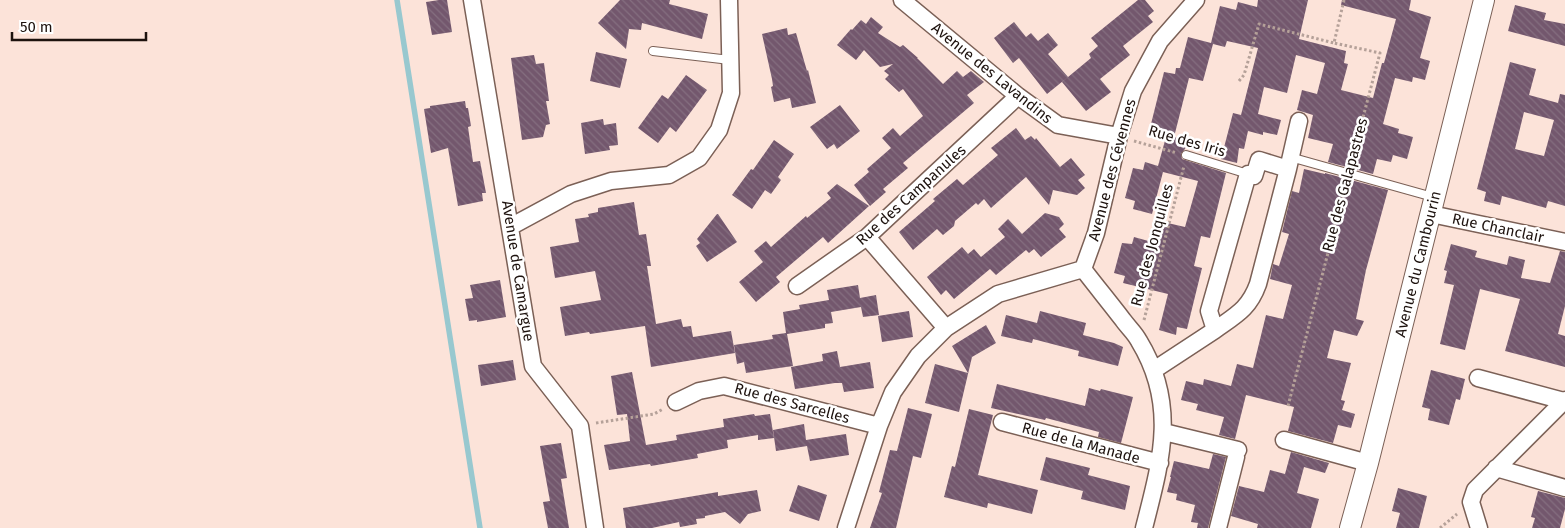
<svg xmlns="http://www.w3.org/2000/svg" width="1565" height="528" viewBox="0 0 1565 528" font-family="'Fira Sans',sans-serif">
<defs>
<pattern id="building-back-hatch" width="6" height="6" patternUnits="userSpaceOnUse" patternTransform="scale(1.25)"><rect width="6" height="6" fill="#73576d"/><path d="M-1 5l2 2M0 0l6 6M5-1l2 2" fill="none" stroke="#856f80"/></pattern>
</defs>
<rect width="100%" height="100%" fill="#fce3d9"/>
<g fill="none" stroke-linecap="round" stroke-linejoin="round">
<path stroke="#98c8cf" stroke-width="5.5" d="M397,0L480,528"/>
</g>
<path fill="url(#building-back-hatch)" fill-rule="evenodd" d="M439,0H447L452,32L432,35L426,2Z
M620,0H670L669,4L708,14L702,39L642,23L641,30L629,29L626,49L598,23Z
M1138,0H1145L1154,11L1148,16L1153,22L1123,46L1130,55L1100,79L1111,92L1086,111L1062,82L1091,58L1089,54L1098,46L1091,38Z
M1258,0H1308L1299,39L1346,51L1344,63L1348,64L1341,90L1373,98L1382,63H1384L1396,19L1341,5L1342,0H1411L1409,10L1431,17L1420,58L1430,61L1425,80L1413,77L1412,82L1395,78L1383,124L1399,129L1398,133L1413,137L1407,159L1393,155L1391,162L1377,159L1373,174L1328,162L1333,144L1308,138L1313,115L1297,110L1302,90L1317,94L1325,63L1296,55L1287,93L1264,87L1258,114L1281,120L1277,135L1263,132V135L1248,131L1244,149L1239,148L1237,163L1221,159L1233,113L1241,115L1258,48L1227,41L1225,47L1213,44L1203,81L1189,78L1174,137L1187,141L1185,149L1181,154L1182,159L1226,173L1210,238L1201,236L1194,266L1202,268L1187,329L1177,327L1176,335L1159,330L1168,294L1123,283L1125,276L1114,273L1122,243L1132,244L1134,237L1152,242L1159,221L1185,227L1198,181L1163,172L1152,214L1133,209L1135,201L1125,198L1133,168L1143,170L1145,162L1158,166L1166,137L1149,132L1164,72L1175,74L1176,68H1180L1188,37L1211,43L1220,6L1236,10L1238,2L1257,7Z
M1515,5L1546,13L1544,20L1565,24V46L1508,31Z
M871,17L883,27L878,33L900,47L903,45L918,58H917L943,84L957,71L963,77L971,71L984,82L967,95L974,103L903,163L908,168L883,189L886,192L870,206L854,185L869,172L867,169L891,148L882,138L893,128L900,136L923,116L903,89L899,92L885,79L889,75L884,71L893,64L880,67L864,50L856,60L837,45L851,29L852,30L861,20L866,24Z
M1014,22L1026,37L1031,33L1038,41L1048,33L1058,45L1048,54L1068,77L1047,94L1019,58L1013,63L994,38Z
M787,28L788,35L796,33L807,71L808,70L816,103L792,108L790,98L774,102L771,87L773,86L772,79L762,34Z
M596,52L627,59L620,88L590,81Z
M534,55L536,64L544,63L549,101H546L550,124L546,125L543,137L522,140L511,58Z
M1510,62L1536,69L1529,95L1558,103L1560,94L1565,95V206L1548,201L1546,208L1502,196L1500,205L1484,201L1486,192L1477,189ZM1524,112L1554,120L1544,156L1515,149Z
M686,75L707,90L676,132L670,127L658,143L638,128L662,95L668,99Z
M465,101L466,108H468L471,126L468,127L473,162L480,161L486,193H482L483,201L458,206L448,148L431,153L424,109L430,108V106Z
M840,105L860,131L837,149L834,144L827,149L810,127Z
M603,119L604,125L616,123L618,145L609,146L610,150L585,154L581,123Z
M1016,128L1025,140L1031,136L1035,140L1036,138L1060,167L1071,158L1085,175L1078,180L1085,188L1077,195L1053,190L1049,205L1026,177L991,208L984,199L978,205L976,203L955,221L954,226L943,235L937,229L913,250L899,232L935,201L933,199L957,179L963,185L998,155L991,148Z
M774,140L794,154L778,177L781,180L771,194L765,190L752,209L732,195L751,169L753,170Z
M1304,169L1325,174V173L1388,190L1366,270L1356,319L1364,321L1357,336L1334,330L1327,358L1351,363L1341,400L1345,401L1342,410L1355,414L1351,428L1338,425L1333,443L1288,431L1294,407L1246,395L1235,439L1219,435L1224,417L1196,410L1198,404L1181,400L1186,381L1203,385L1204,379L1231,386L1237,364L1253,368L1266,315L1283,319L1292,285L1270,279L1273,264L1279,266L1289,234L1282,232L1292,191L1299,193Z
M837,184L869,206L828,243L823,237L776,277L780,282L756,302L739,282L763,262L754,251L766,241L771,247L806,216L807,218L831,198L827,193Z
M634,202L639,235L646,234L651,266H647L656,324L681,319L683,327L691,326L693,337L731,331L735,353L651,367L645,326L590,334L589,332L565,336L560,307L601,300L595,271L555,278L550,247L579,242L575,219L589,217L588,214L598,212V208Z
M1045,213L1059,217L1064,224L1059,229L1066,237L1041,257L1034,249L1029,253L1026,250L996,275L990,269L954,299L946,290L941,295L927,277L962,247L968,254L974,249L981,257L1005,237L998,229L1008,219L1022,234Z
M717,214H718L737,242L707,262L696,246L700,243L697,239Z
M1451,244L1477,251L1475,257L1507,265L1509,256L1525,260L1521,278L1550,283L1560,251L1565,252V306L1558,334L1565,336V367L1505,351L1520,299L1480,289L1465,350L1440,344L1454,285L1444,283L1447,271L1444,270Z
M500,280L506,317L477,322V320L469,321L465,299L473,298L470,285Z
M858,285L860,298L876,295L879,315L863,317L861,307L831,312L833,323L825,324V328L787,334L793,366L746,373L744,362L737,364L734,345L773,339L772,335L786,333L783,312L800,309L799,305L829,300L827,290Z
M909,311L913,337L882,342L878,316Z
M1040,311L1086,323L1083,335L1114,343L1123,347L1118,366L1078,356L1079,351L1033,339L1032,343L1001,336L1006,315L1037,323Z
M986,325L996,343L972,357L959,412L925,403L935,364L968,373L952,346Z
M837,351L840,367L870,362L874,388L844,392L842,383H835L795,389L791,367L823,361L822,354Z
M513,360L516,380L481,386L478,365Z
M1431,370L1465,379L1460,400L1456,399L1449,425L1428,420L1430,409L1422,407Z
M632,372L646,445L677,440L676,435L724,427L723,419L754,414L755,416L770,414L774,438L758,440V435L727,440L728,448L697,454L698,458L651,466L650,464L609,470L604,445L630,441L627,414L617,415L611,376Z
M997,384L1085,406L1089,388L1100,391L1101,389L1133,397L1121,443L1098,437L1099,432L1046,418L1045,420L991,408Z
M908,408L932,414L921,458L913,456L896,528H870L882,493L879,492L890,450L897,451Z
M969,409L993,415L978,475L1038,490L1032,514L988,503L987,508L944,497L952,466L955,467Z
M804,424L806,440L846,434L849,455L810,461L807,446L776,451L773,430Z
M561,443L567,478L561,479L569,528H548L543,502L550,501L540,446Z
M1291,452L1329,463L1325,473L1304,467L1297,493L1319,499L1311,528H1257L1258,524L1231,516L1239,486L1264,492L1270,470L1285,474Z
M1213,454L1226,457L1208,528H1197L1198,523L1191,522L1195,505L1176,500L1177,494L1167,492L1171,477H1170L1174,461L1209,469Z
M1046,457L1090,468L1088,475L1130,486L1125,510L1081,499L1083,491L1040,480Z
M798,485L827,495L819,521L789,511Z
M1398,488L1427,496L1419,528H1396L1400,513L1392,511Z
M757,490L761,511L748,514L740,524L725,512L705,516V518L696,519L697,524L680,527L679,522L652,528H626L623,508L718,492V496Z
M1538,491L1565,498V509L1560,528H1532L1535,518L1531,517Z"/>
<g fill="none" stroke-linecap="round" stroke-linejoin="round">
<g stroke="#7b6056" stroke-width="10">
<path id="service" d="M653,51L730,60
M1186,155L1248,174
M1290,157L1433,197"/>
</g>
<g stroke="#7b6056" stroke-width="19">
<path id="minor" d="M472,0L533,366L580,426L595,528
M902,0L1018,96L1058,125L1119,136
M1259,160L1288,169L1258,284C1249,309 1236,315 1215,330L1209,311L1248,174L1254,176Z
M1288,169L1299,121
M1431,214L1565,242
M510,227L571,194L611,181L669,175L699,158L719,130L731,93L729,0
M867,237L946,328
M1083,269L1096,233L1119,136L1133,91L1160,41L1196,0
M797,286L867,237L1018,96
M1154,370L1215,330
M1478,378L1564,401
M676,402L699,391L724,386L879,426
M1002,422L1160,463
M1164,432L1238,450
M1284,440L1368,463
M1496,468L1565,488
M846,528L879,426L893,392L918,356L946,328L998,294L1083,269C1096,286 1110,303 1123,320C1128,327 1135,333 1139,341C1178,405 1161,461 1144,528
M1218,528L1236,457
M1479,528L1471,502L1475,490L1565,400"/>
</g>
<g stroke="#7b6056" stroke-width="22">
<path id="tertiary" d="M1350,528L1368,463L1484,0"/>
</g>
<path stroke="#b5a199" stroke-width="3" stroke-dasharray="2.5 2.5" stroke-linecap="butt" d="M1344,0L1334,43L1380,53L1351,163
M1239,81L1244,75L1259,24L1334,43
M1134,141L1177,153
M1144,320L1184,166
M1288,406L1346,184
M596,423L654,414L663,409
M1440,528L1457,514"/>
<use href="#service" stroke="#fff" stroke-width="8"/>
<use href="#minor" stroke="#fff" stroke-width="16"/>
<use href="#tertiary" stroke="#fff" stroke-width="20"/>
</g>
<g text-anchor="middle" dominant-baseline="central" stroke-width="5" stroke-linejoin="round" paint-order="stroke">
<g font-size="15" fill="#1d120e" stroke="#fff">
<text transform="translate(992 73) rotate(39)">Avenue des Lavandins</text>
<text transform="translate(1187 141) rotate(16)">Rue des Iris</text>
<text transform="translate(1112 170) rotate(-75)">Avenue des Cévennes</text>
<text transform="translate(1345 185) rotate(-75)">Rue des Galapastres</text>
<text transform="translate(911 195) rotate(-42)">Rue des Campanules</text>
<text transform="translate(1498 228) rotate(12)">Rue Chanclair</text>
<text transform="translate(1152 245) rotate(-75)">Rue des Jonquilles</text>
<text transform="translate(1418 264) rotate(-76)">Avenue du Cambourin</text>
<text transform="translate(518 271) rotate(81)">Avenue de Camargue</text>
<text transform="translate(792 403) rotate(15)">Rue des Sarcelles</text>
<text transform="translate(1081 443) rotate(15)">Rue de la Manade</text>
</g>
</g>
<path d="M12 32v8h134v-8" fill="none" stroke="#1d120e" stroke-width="2.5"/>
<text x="20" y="32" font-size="15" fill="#1d120e" stroke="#ffffff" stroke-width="4" paint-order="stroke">50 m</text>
</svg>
